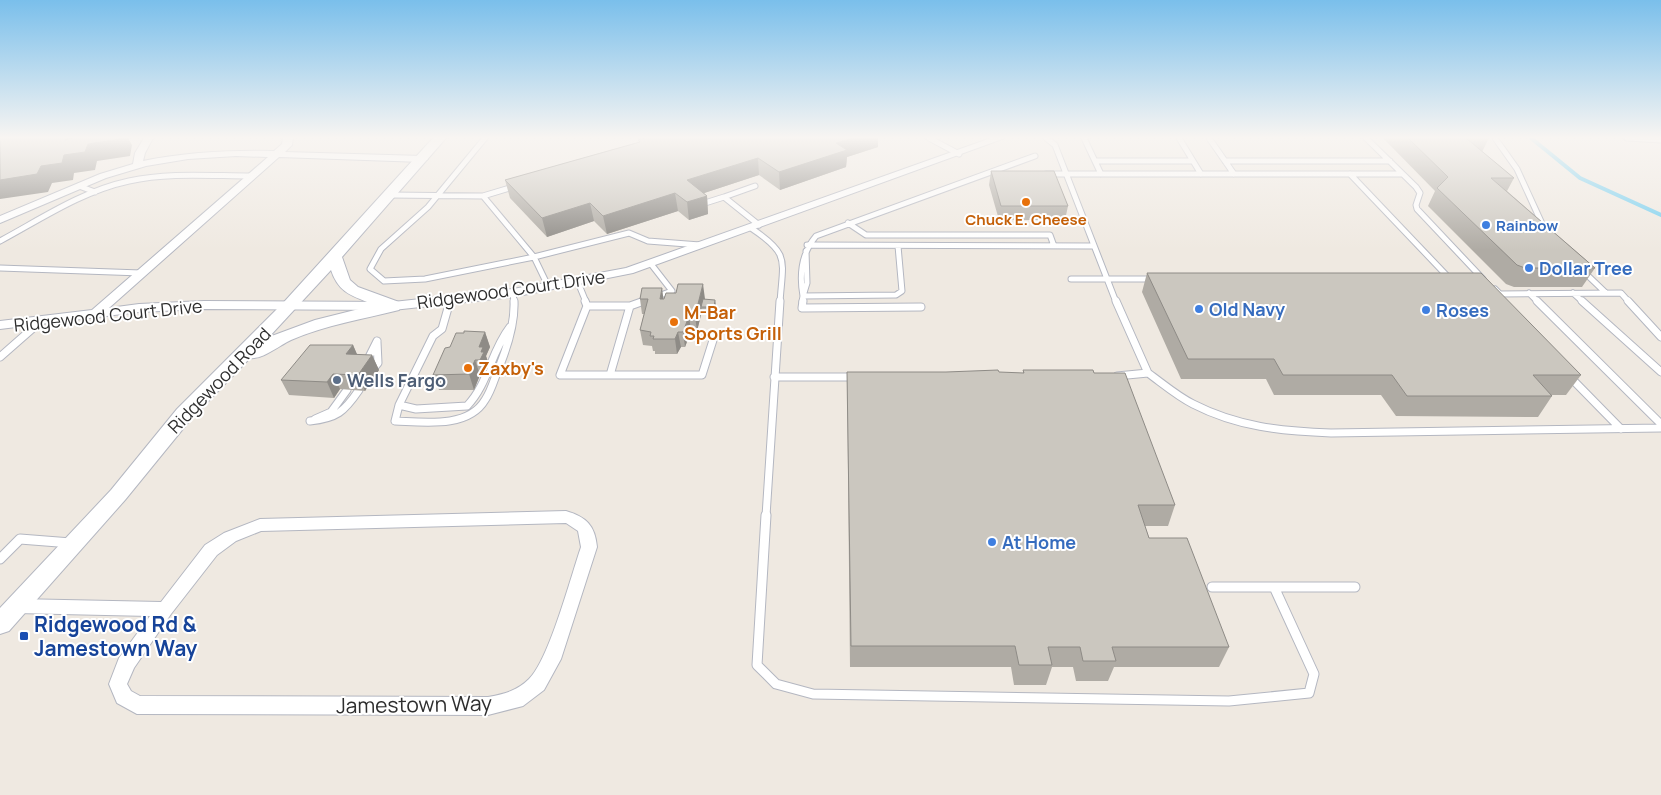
<svg xmlns="http://www.w3.org/2000/svg" width="1661" height="795" viewBox="0 0 1661 795" font-family="Manrope,sans-serif">
<rect width="100%" height="100%" fill="#efe9e1"/>
<g fill="none" stroke-linecap="round" stroke-linejoin="round">
<path stroke="#75cff0" stroke-width="4" d="M1531,138L1580,178L1661,215"/>
<g stroke="#b4b7c1" stroke-width="7">
<path id="lane-far2" d="M485,138L428,207L381,249L370,269L384,281L425,279L534,257L629,233L648,241L700,245
M929,138L959,154
M1046,138L1055,145L1116,302
M1084,138L1101,174
M1179,138L1201,174
M1209,138L1234,174
M1366,138L1416,187L1420,193L1416,205L1417,209L1483,279
M1495,138L1517,169L1544,228
M1627,138L1661,140
M1095,161H1192
M1225,161H1390
M1046,174H1402
M1350,174L1450,279
M79,186L95,192
M755,186L724,197L759,225
M390,195L483,196L534,257L548,286
M483,196L516,186
M705,203L724,197
M848,223L866,235H1050L1054,246
M751,228C790,254 783,259 780,302
M0,241C41,219 82,191 129,181C169,172 211,176 252,176
M807,245L1093,246
M806,251L807,283L803,296C799,274 801,254 816,236L1035,156
M0,268L141,273
M1583,271L1606,293
M1071,279H1153
M577,280L586,302
M1495,289L1500,294L1621,293L1629,302
M513,293L514,302
M1529,293L1538,302
M1573,293L1583,302
M641,302L672,291L651,264
M802,302L803,296L896,295L902,291L898,246"/>
</g>
<g stroke="#b4b7c1" stroke-width="9">
<path id="lane-far1" d="M450,301L442,329L433,336L399,405L395,421C422,422 468,429 485,400C492,390 495,376 500,365C508,345 515,323 514,301
M585,301L587,306L560,375H610L630,306
M803,301L802,308L921,307
M1116,301L1148,373
M1537,301L1661,424
M1582,301L1661,372
M1628,301L1661,337
M587,306H630L644,301
M0,357L41,321
M366,363L377,341
M372,370L378,363L377,342
M610,375H702L714,337
M1117,376L1148,373C1162,383 1177,396 1193,404C1238,427 1281,431 1331,433L1661,428
M1569,376L1621,429
M774,377H856
M399,405L416,409L467,406C489,383 490,353 510,327
M315,419L331,412L347,390
M310,421C337,418 344,412 359,390
M766,516L780,301"/>
</g>
<g stroke="#b4b7c1" stroke-width="11">
<path id="lane" d="M766,515L757,665L776,684L813,694L1229,701L1309,693L1314,674L1274,587
M0,559L20,539L71,543
M1212,587H1355"/>
</g>
<g stroke="#b4b7c1" stroke-width="2">
<path id="street" d="M144,138H153L145,153L143,161C187,152 230,150 274,151L282,144L283,138H293L292,145L285,152L423,156L428,159L423,162L279,157L109,308L139,304L204,301L393,302L513,289L626,268L991,138H1005L633,273L513,297L393,310L204,309L139,312L0,329V321L92,310L268,157L236,156L188,159L146,166L106,178L0,223V216L100,174L133,164L135,153Z
M566,511C586,517 595,525 597,547L561,659L544,690L523,706L488,715L137,714L117,703L109,684L119,658L150,616L16,613L10,611L7,606L10,601L16,599L161,602L205,545L224,533L260,519ZM566,523L578,531L581,547C571,576 549,660 529,679C517,691 504,694 488,697L140,696L131,691L127,684L134,668L171,614L217,555L236,541L261,531Z"/>
</g>
<g stroke="#b4b7c1" stroke-width="2">
<path id="secondary" d="M433,138H446L342,257L350,280L358,287L399,302L401,306L399,310C363,319 326,325 291,340C280,345 262,360 250,358L191,419L125,500L9,631L0,634V608L111,490L177,409L284,302ZM331,270C339,294 353,296 375,305L315,320L269,337Z"/>
</g>
<use href="#lane-far2" stroke="#fff" stroke-width="5"/>
<use href="#lane-far1" stroke="#fff" stroke-width="7"/>
<use href="#lane" stroke="#fff" stroke-width="9"/>
<use href="#street" fill="#fff" fill-rule="evenodd"/>
<use href="#secondary" fill="#fff" fill-rule="evenodd"/>
</g>
<path fill="#afaba4" d="M1383,138H1489L1482,152L1514,178L1507,191L1595,268L1582,287H1514L1506,284L1428,206L1435,191Z
M638,140L878,147L847,157L846,167L780,190L759,175L704,193L707,196L708,214L689,220L678,211L607,234L594,221L547,237L510,198L505,180L639,142Z
M991,171L1068,206L1065,220H999L989,185Z
M1147,273L1581,375L1566,395H1551L1552,396L1538,417L1396,416L1381,395H1274L1266,379H1181L1142,292Z
M640,299H704L716,305L714,312H702V311L697,331H691L685,347H681L677,354H655V351H653L652,346L643,345L640,330L644,314H642Z
M485,332L490,347L486,356L488,362L487,364L488,367L485,375H480L474,390H439L433,375L450,347Z
M353,345L357,355H372L379,370L365,391L340,389L334,398L289,395L281,380Z
M1023,370L1094,373L1175,505L1168,526H1145L1149,538L1229,647L1219,667H1114L1108,681H1076L1073,667H1052L1046,685H1014L1011,667H850L847,372L1023,373Z"/>
<path fill="#8e8b86" d="M66,138H128L132,145L130,156L97,161L95,170L74,173L73,180L52,183L48,192L0,199V180L65,140Z
M852,138H878V147L847,157L846,167L780,190L779,172L836,143Z
M758,158L759,175L689,198L687,180Z
M675,193L678,211L607,234L603,216Z
M707,196L708,214L689,220L687,202Z
M590,203L594,221L547,237L542,218Z
M703,284L705,299L703,307H701L702,311L697,331L695,316Z
M662,288L664,303L660,299Z
M715,300L716,305L714,312V307Z
M689,316L691,331L685,347L683,332Z
M485,332L490,347L486,356L488,362L487,364L488,367L485,375L480,360L479,347Z
M678,332L681,347L677,354L675,339Z
M353,345L360,361L346,354Z
M372,355L379,370L365,391L358,375Z
M475,360L480,375L474,390L469,374Z
M333,374L340,389L334,398L327,382Z"/>
<path fill="#cbc7bf" stroke="#8e8b86" d="M0,138H66L65,140L74,138H120V139L88,144L85,152L64,155L62,163L41,166L37,174L0,180Z
M645,138H852L836,143L847,150L779,172L758,158L687,180L707,196L687,202L675,193L603,216L590,203L542,218L505,180L640,142L638,140Z
M1408,138H1466L1514,178H1491L1595,268H1525L1517,265L1437,188L1448,177Z
M991,171H1054L1068,206H1001Z
M1147,273H1481L1581,375H1533L1552,396H1407L1392,375H1283L1274,359H1188Z
M678,284H703L695,316H689L683,332H678L675,339H653L654,336H650L651,332L640,330L648,299H640L642,288H662L660,299H664L666,293H676Z
M703,299L715,300L714,307H701Z
M464,331L485,332L479,347H483L481,352H484L480,360H475L469,374L433,375L445,348L450,347L456,333H464Z
M310,345H353L346,354L372,355L358,375L333,374L327,382L281,380Z
M998,370L999,372L1024,373L1023,370H1093L1094,373H1125L1175,505H1138L1149,538H1187L1229,647H1112L1116,661H1083L1080,647H1048L1052,665H1019L1015,646H851L847,372H946Z"/>
<linearGradient id="sky" x2="0" y2="1"><stop stop-color="#7abfeb"/><stop offset="0.55" stop-color="#f8f5f2"/><stop offset="1" stop-color="#f8f5f2" stop-opacity="0"/></linearGradient>
<rect width="1661" height="250" fill="url(#sky)"/>
<g fill="#e8710a" stroke="#fff" stroke-width="2">
<circle cx="1026" cy="202" r="5"/>
<circle cx="674" cy="322" r="5"/>
<circle cx="468" cy="368" r="5"/>
</g>
<g fill="#3f7fe0" stroke="#fff" stroke-width="2">
<circle cx="1486" cy="225" r="5"/>
<circle cx="1529" cy="268" r="5"/>
<circle cx="1199" cy="309" r="5"/>
<circle cx="1426" cy="310" r="5"/>
<circle cx="992" cy="542" r="5"/>
</g>
<circle fill="#5c6f8a" stroke="#fff" stroke-width="2" cx="337" cy="380" r="5"/>
<rect fill="#1a4fb4" stroke="#fff" stroke-width="2" x="19" y="631" width="10" height="10" rx="2.5"/>
<g text-anchor="middle" dominant-baseline="central" stroke-width="4" stroke-linejoin="round" paint-order="stroke">
<g font-size="15" font-weight="bold" fill="#c56008" stroke="#fff">
<text x="1026" y="219">Chuck E. Cheese</text>
</g>
<g font-size="15" font-weight="bold" fill="#366cbe" stroke="#fff" text-anchor="start">
<text x="1496" y="225">Rainbow</text>
</g>
<g font-size="18" font-weight="bold" fill="#366cbe" stroke="#fff" text-anchor="start">
<text x="1539" y="268">Dollar Tree</text>
<text x="1209" y="309">Old Navy</text>
<text x="1436" y="310">Roses</text>
<text x="1002" y="542">At Home</text>
</g>
<g font-size="18" fill="#2e2e2e" stroke="#fff">
<text transform="translate(511 289) rotate(-8)">Ridgewood Court Drive</text>
<text transform="translate(108 315) rotate(-6)">Ridgewood Court Drive</text>
<text transform="translate(219 380) rotate(-46)">Ridgewood Road</text>
</g>
<g font-size="18" font-weight="bold" fill="#c56008" stroke="#fff" text-anchor="start">
<text x="684" y="312">M-Bar<tspan x="684" dy="21">Sports Grill</tspan></text>
<text x="478" y="368">Zaxby's</text>
</g>
<g font-size="18" font-weight="bold" fill="#4e5e75" stroke="#fff" text-anchor="start">
<text x="347" y="380">Wells Fargo</text>
</g>
<g font-size="21" font-weight="bold" fill="#164399" stroke="#fff" text-anchor="start">
<text x="34" y="624">Ridgewood Rd &amp;<tspan x="34" dy="24">Jamestown Way</tspan></text>
</g>
<g font-size="21" fill="#2e2e2e" stroke="#fff">
<text transform="translate(414 704) rotate(-1)">Jamestown Way</text>
</g>
</g>
</svg>
